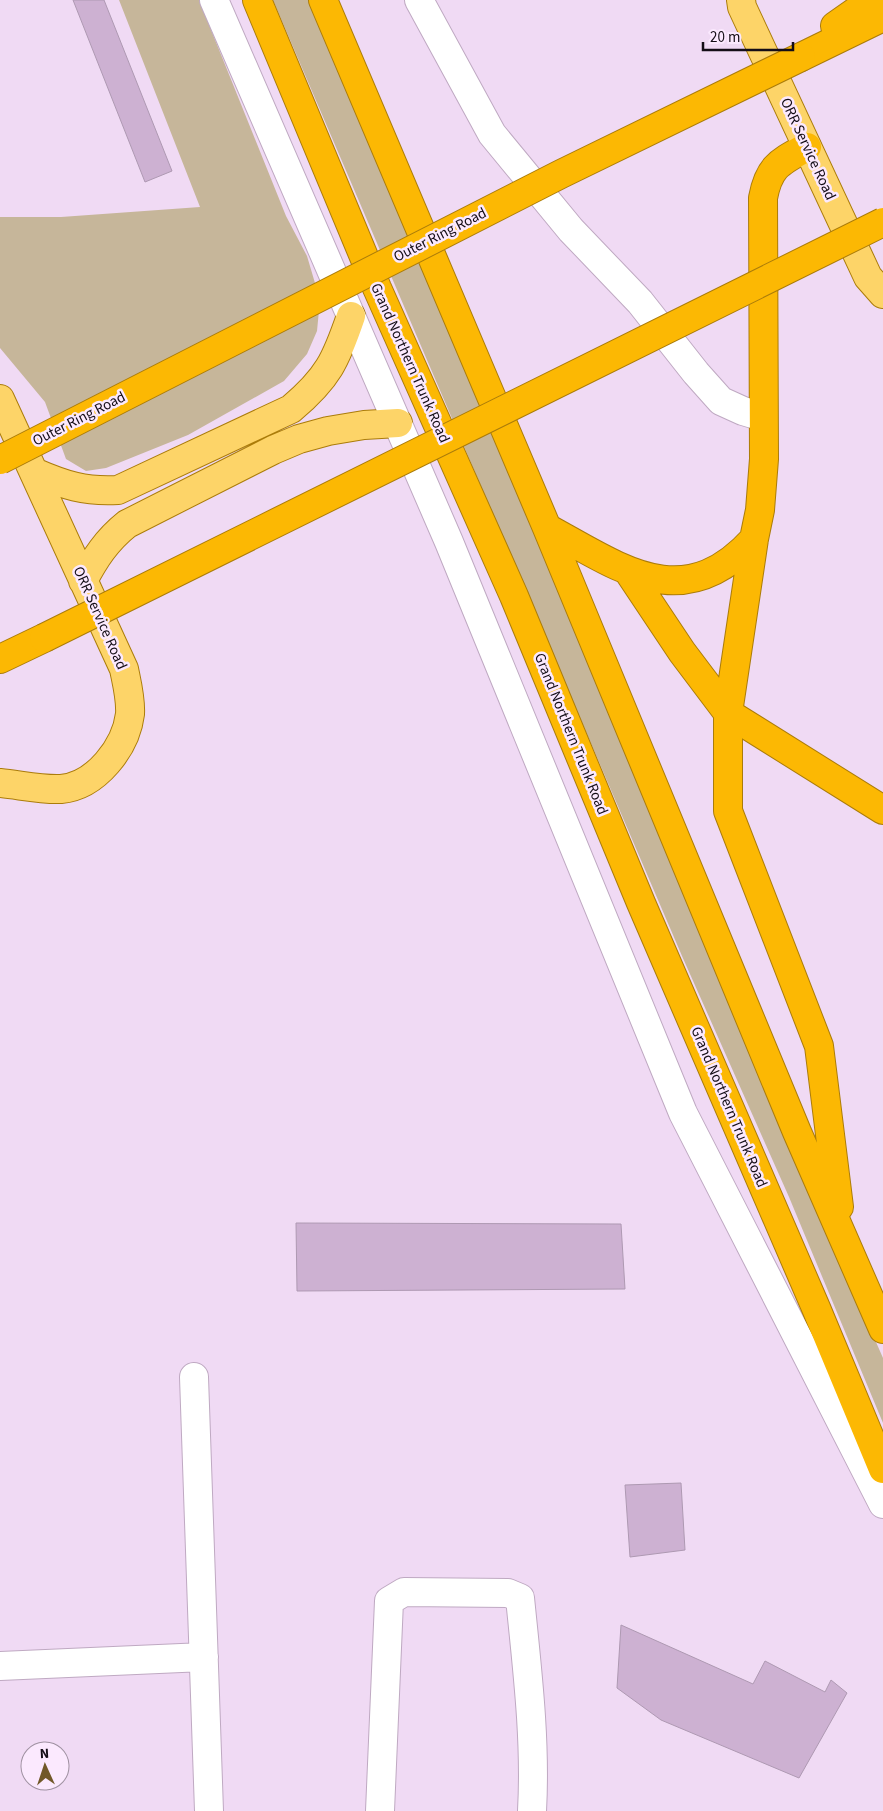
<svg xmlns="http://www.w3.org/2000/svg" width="883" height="1811" viewBox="0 0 883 1811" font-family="'Source Sans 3',sans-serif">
<rect width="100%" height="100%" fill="#f0daf4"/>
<path fill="#c6b69a" d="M119,0H199L286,216L307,256L320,300L317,331L307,354L284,381L188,435L106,468L86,471L66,459L45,402L0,348V217H61L200,207Z
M273,0H310L809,1189L883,1358V1423L789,1197L682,956Z"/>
<path fill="#cdb1d2" stroke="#ae99b2" d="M73,0H104L172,171L145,182Z
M296,1223L621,1224L625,1289L297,1291Z
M681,1483L685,1550L630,1557L625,1485Z
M621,1625L753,1684L765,1661L825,1692L831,1680L847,1693L799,1778L661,1720L617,1688Z"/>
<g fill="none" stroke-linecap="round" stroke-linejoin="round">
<g stroke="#bfa9c2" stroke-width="30">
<path id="minor" d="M214,0L449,542L683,1113L883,1504
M419,0L492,134L571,230L640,302L696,373L721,401L743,411L763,417
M194,1377L209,1811
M0,1666L204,1657
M380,1811L389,1601L404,1592L508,1593L520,1598C527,1668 536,1740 532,1811"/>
</g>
<g stroke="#ab7c0a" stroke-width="30">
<path id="major" d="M741,0L742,7L868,277L883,294
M0,399L124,669C127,684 131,699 130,714C126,747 96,786 61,789C42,790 20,785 0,783
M34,472C64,485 85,492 118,490L291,409C328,378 336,360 351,316
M83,581C95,558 107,540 127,524L273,450L299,439L328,431L364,425L398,423"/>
</g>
<g stroke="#ab7c0a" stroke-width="30">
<path id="highway" d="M257,0L377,288L514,596L641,903L816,1308L883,1469
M323,0L547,528L797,1132L883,1329
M835,26L872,0
M801,57L883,17
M807,147C780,162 769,166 763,198L764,459L760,510L754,539L728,713V811L819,1046L839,1207
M547,528C621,568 683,617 754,539
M628,571L682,652L728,713L883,810
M0,659L44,638"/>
</g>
<use href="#minor" stroke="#fff" stroke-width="28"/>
<use href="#major" stroke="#fdd468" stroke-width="28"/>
<use href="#highway" stroke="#fcb803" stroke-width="28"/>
<g stroke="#ab7c0a" stroke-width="30" stroke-linecap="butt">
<path id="highway-bridge" d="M0,460L561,174L801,57
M44,638L883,222"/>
</g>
<use href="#highway-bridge" stroke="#fcb803" stroke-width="28"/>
</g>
<g text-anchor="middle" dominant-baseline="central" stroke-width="5" stroke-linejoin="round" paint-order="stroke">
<g font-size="15" fill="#140d16" stroke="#fbe9fe">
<text transform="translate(808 149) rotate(65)">ORR Service Road</text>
<text transform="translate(440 235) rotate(-27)">Outer Ring Road</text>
<text transform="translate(410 363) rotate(66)">Grand Northern Trunk Road</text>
<text transform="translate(79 419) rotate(-27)">Outer Ring Road</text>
<text transform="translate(100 618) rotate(66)">ORR Service Road</text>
<text transform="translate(571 734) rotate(68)">Grand Northern Trunk Road</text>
<text transform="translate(729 1107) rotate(67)">Grand Northern Trunk Road</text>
</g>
</g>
<g transform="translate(45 1766) rotate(357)"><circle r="24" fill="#fbe9fe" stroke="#9f91a1"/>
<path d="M0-4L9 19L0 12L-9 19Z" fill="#715829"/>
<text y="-8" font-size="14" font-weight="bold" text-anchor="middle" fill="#140d16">N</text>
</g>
<path d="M703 42v8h90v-8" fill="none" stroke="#140d16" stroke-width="2.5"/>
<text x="710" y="42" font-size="15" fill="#140d16" stroke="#fbe9fe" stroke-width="4" paint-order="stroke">20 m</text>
</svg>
